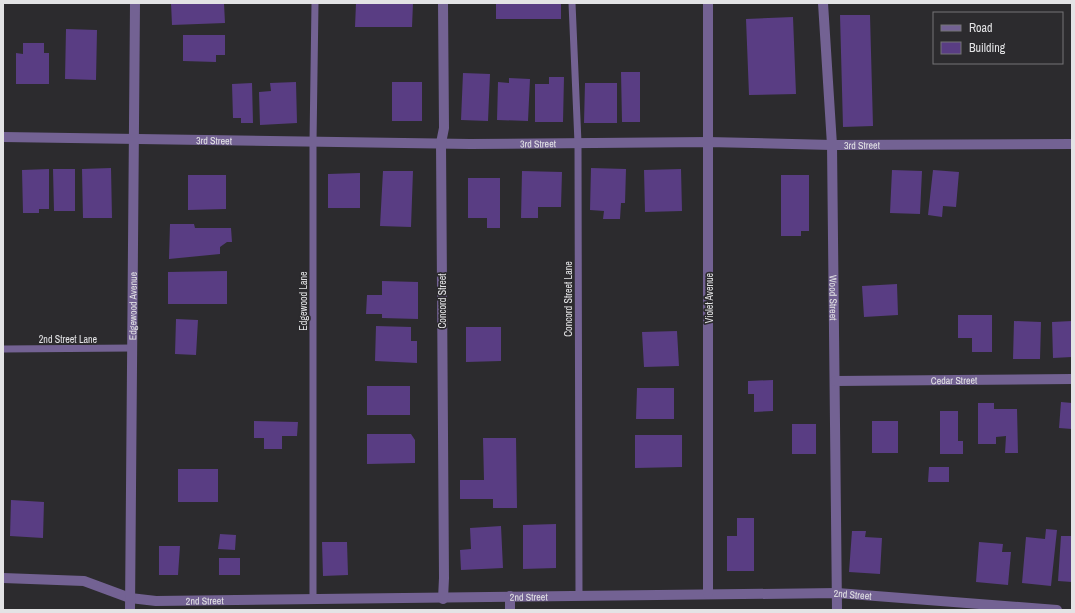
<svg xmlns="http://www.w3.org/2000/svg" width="1075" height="613" viewBox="0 0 1075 613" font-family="'Archivo Narrow',sans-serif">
<rect width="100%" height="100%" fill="#2c2b2e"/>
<path fill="#593d83" d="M171,3H224L225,23L172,25Z
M356,3H413L412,27H355Z
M496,3H561V19H496Z
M840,15H870L873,126L843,127Z
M793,17L796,94L749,95L746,19Z
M66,29L97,30L96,80L65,79Z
M183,35H225V55H216V62L183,61Z
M23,43H44V53H49V84H16V53L23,54Z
M621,72H640V122H622Z
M463,73L490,74L488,121L461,120Z
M549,77H564L563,122H535V84H549Z
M509,78L530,79L528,121L497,120L498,82L509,83Z
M296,82L297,123L260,125L259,92L271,91L270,83Z
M392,82H422V121H392Z
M252,83L253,123H241V118H233L232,84Z
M585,83H617V123H584Z
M111,168L112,218H83L82,169Z
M591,168L626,169L625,203H621L620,219H603L604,211L590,210Z
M49,169V209H39V213H23L22,170Z
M53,169H75V211H54Z
M681,169L682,211L645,212L644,170Z
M892,170L922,171L920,214L890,213Z
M933,170L959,172L956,207L943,206L942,217L928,215Z
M383,171H413L411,227L380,226Z
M522,171L562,172L561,207H538V218H521Z
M360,173V208H328V174Z
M188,175H226V209L188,210Z
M781,175H809V231H801V236H781Z
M468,178H500V228H487V218H468Z
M170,224H194L195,228H231L232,242H227L220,247V254L169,259Z
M227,271V304H168V272Z
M382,281L418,282V319L382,318V314H366L367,295H382Z
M897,284L898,315L864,317L862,286Z
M958,315H992V352H972V338H958Z
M176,319L198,320L196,355L175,354Z
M1014,321L1041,322L1040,359H1013Z
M1072,321V357L1053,358L1052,322Z
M376,326L411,327V341H417V363L375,361Z
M466,327H501V361L466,362Z
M677,331L679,366L644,367L642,332Z
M773,380V411L754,412V394H748V381Z
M367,386H410V415H367Z
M637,388H674V419H636Z
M1061,402L1072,403V429L1059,428Z
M978,403H994V409H1017L1018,453H1005L1006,436L996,437V444H978Z
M940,411H958V441H963V454H940Z
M254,421L298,422L297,436H282V449H264V438H254Z
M872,421H898V453H872Z
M792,424H816V454H792Z
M367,434H411L415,440V463L367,464Z
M635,435H682V467L635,468Z
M483,438H516L517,508H493V499H460V480H484Z
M929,467H949V482H928Z
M178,469H218V502H178Z
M11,500L44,502L43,538L10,536Z
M737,518H754V571H727V536H737Z
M556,524V568L523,569V525Z
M501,526L503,568L461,570L460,550L471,549L470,528Z
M1046,529L1057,530L1051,586L1022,583L1026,537L1045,539Z
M852,531H866L865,537L882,538L880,574L849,572Z
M220,534L236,535L235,550L218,549Z
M1061,536H1072V582L1058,581Z
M322,542H347L348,575L323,576Z
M979,542L1003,544L1002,552H1011L1008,585L976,582Z
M159,546H180L178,575H159Z
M219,558H240V575H219Z"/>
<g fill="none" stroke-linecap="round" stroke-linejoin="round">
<path stroke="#736293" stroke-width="7" d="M572,3L578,143L579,596
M3,349L133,348
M313,600V142L315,3"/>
<g stroke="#736293" stroke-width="10">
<path id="s1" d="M823,3L832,145L837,610"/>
<path id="s2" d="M3,137L470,144L708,142L832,145L1072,144"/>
<path id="s3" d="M835,381L1072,379"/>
<path id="s4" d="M3,578L84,581L130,598L156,601L837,593L1057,610"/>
<path d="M708,594V3"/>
<path d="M443,599L444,578L441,143L444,128L443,3"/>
<path id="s5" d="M130,610L135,3"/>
<path d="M510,610V596"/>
</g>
</g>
<g text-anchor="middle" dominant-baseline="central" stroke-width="3.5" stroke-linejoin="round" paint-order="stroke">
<g font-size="10" fill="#e3e3e5" stroke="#2c2b2e">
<text stroke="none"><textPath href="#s2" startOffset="211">3rd Street</textPath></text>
<text stroke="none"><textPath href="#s2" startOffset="535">3rd Street</textPath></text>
<text stroke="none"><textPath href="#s2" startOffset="859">3rd Street</textPath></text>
<text transform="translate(709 298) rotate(-90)">Violet Avenue</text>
<text stroke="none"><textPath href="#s1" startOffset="295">Wood Street</textPath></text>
<text transform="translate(568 299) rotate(-90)">Concord Street Lane</text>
<text transform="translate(303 301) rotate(-90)">Edgewood Lane</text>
<text transform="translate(442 301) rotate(-90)">Concord Street</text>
<text stroke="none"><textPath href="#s5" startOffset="304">Edgewood Avenue</textPath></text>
<text x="68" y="339">2nd Street Lane</text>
<text stroke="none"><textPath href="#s3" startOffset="119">Cedar Street</textPath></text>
<text stroke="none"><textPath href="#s4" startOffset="853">2nd Street</textPath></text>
<text stroke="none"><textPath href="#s4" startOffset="529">2nd Street</textPath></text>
<text stroke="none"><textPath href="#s4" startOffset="205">2nd Street</textPath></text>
</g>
</g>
<rect width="1075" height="613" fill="none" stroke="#e3e3e5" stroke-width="8"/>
<rect x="933" y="12" width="130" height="52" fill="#2c2b2e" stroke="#757577"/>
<rect x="941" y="25" width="20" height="6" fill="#736293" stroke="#757577"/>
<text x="969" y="32" font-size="12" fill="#e3e3e5">Road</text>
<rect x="941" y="42" width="20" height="12" fill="#593d83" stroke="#757577"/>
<text x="969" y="52" font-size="12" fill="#e3e3e5">Building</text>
</svg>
